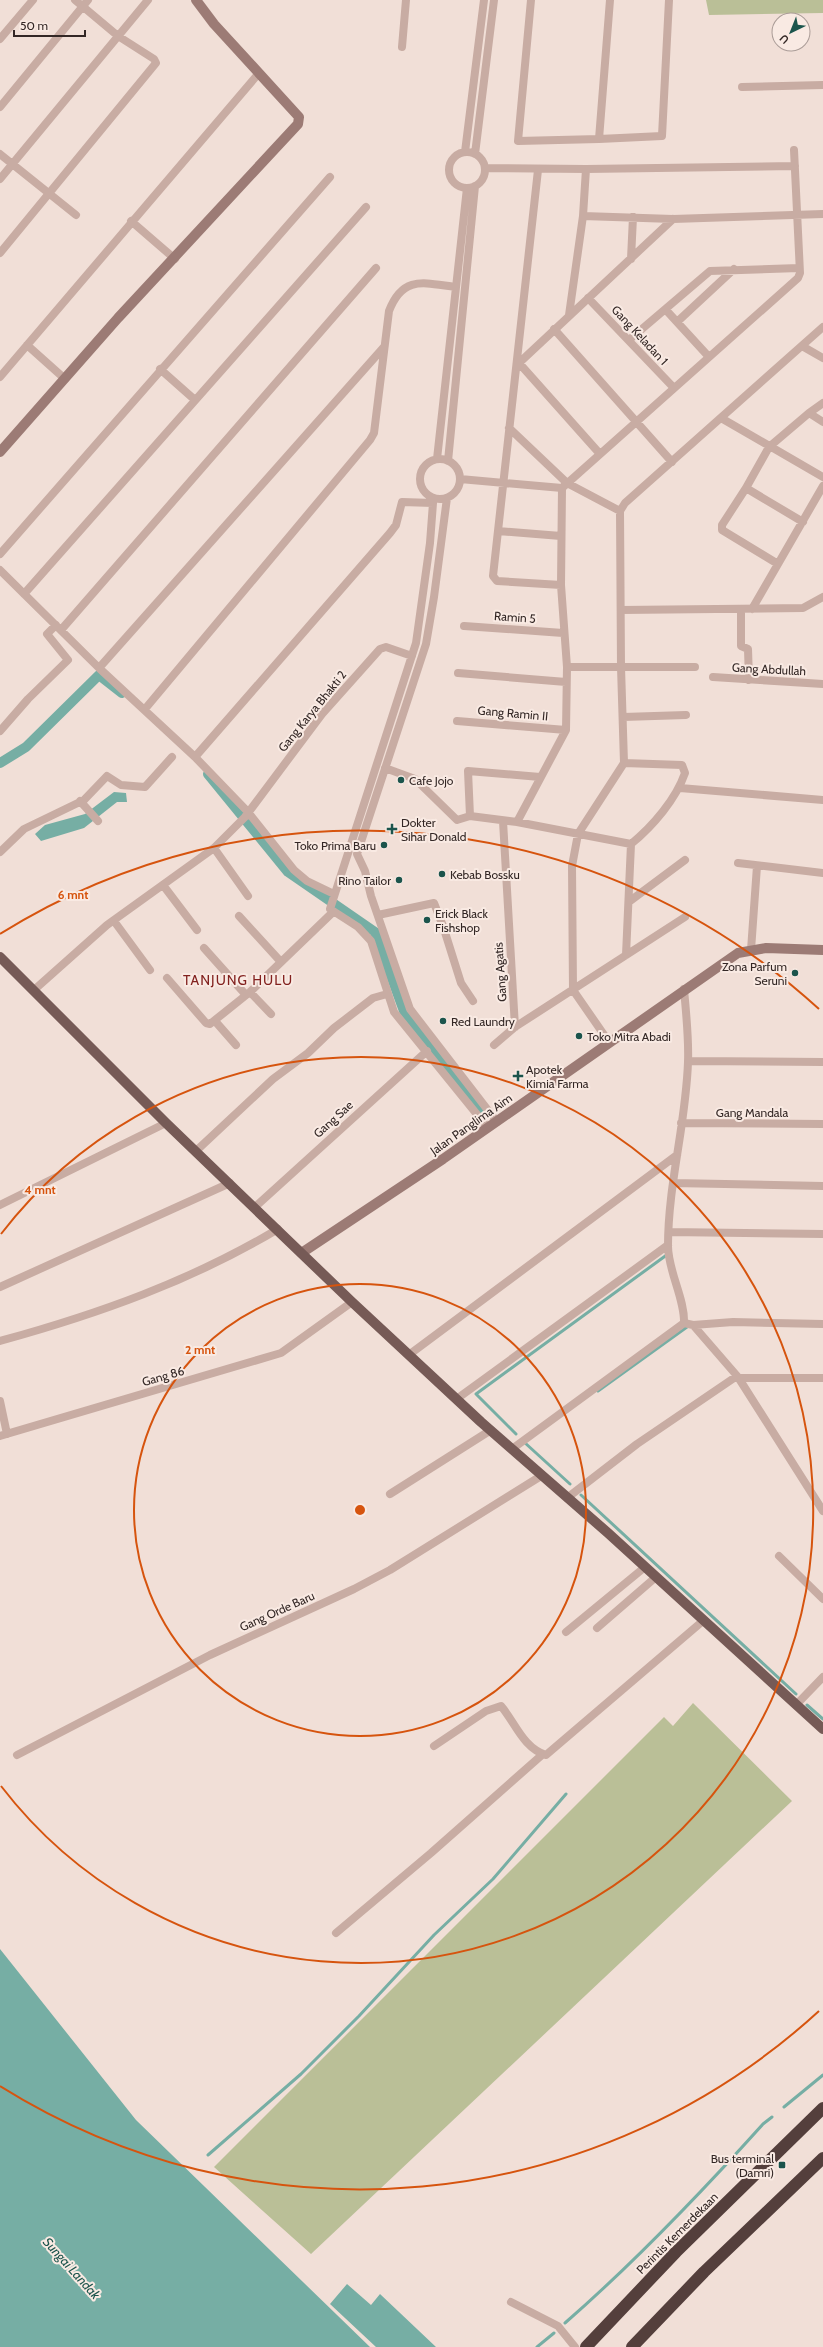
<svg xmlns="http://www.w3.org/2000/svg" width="823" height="2347" viewBox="0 0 823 2347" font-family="Cabin,sans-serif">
<rect width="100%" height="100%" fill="#f1dfd7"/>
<path fill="#babf97" d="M706,0H823V13L709,15Z
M693,1703L792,1801L311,2254L214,2167L664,1717L673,1726Z"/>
<path fill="#76aea4" d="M114,792L126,793L127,802H117L84,828L41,841L35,834L45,825L85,814Z
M0,1949L136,2120L370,2347H0Z
M347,2284L371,2305L380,2294L436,2347H376L330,2304Z"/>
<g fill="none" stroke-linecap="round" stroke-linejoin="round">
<path stroke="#76aea4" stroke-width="3" d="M598,1391L687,1327
M516,1434L476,1394L668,1254
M524,1442L570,1484
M581,1495L796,1694
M807,1705L823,1719
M784,2107L823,2075
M208,2155L301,2074L359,2016L434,1935L493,1879L566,1794
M565,2323C636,2261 700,2194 763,2124L772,2117
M537,2347L554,2333"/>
<path stroke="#76aea4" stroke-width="10" d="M0,763L26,747L99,675L122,693
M208,774L288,872L375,932L404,1011L486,1113"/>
<path stroke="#c8aca3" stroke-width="8" d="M531,0L518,141L599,139
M610,0L599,139L662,136L669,0
M0,39L33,0
M402,47L406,0
M742,87L823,85
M0,107L88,0
M465,152L484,0
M449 170a18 18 0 1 1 36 0a18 18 0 1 1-36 0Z
M0,154L76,215
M475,154L494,0
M485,168L586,169
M538,170L493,576L497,581L561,585
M0,179L148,0
M583,216L673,219L823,214
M131,221L175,259
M0,253L156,63L154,59L118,36L75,0
M631,259L633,217
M588,298L674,388
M666,310L709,357
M569,315L583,216L586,169L795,166
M677,322L734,269
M554,329L672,462
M629,340L710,271L799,268
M27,345L65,379
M802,346L823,358
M160,369L195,400
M0,377L259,73
M823,403L809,413L823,422
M721,418L823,477
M509,428L567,483L620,511
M600,454L519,363L673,219
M437,459L467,188
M420 479a20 20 0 1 1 40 0a20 20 0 1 1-40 0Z
M448,461L475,186
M460,479L562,488
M746,488L722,525V530L778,564
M431,497L433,503L430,543L416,643L330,909L358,927L371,941L394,1012L488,1128
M447,498L434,597L426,644L357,854L365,871L371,896L410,1009L497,1122
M803,522L746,488L769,447L809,413
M498,531L561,536
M0,554L330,177
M0,570L99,668L195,757L248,812L294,870L307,881L334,894
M24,594L366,207
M741,609V646L748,649L749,680
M752,609L823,486
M621,610L803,608L823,597
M464,626L563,633
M61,630L376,268
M567,667H695
M99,668L384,347
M458,673L566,682
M713,677L823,684
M145,709L370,440L374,433L389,311C403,275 424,283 455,287
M623,717L686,715
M457,721L566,730
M0,731L28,699L68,660L47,634L56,625
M195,757L390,533L396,525L402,502L433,503
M624,763L682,765L685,773C676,799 653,826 631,844L626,955
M385,768L415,779L457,820L470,816L517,822L631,844
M680,788L823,800
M80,801L98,821
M470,816L468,771L540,777
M503,821L515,1027
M517,822L566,730L567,667L561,585L562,488L798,278L800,273L794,150
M214,848L248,896
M0,852L24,829L84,800L107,776L121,785L145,787L172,757
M738,863L823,873
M163,885L197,930
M630,901L685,860
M378,915L434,903L443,926L461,983L473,1001
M239,916L281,962
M114,921L150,970
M204,948L246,995
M751,950L757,866
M167,978L206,1023L210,1024L250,992L333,912
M34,990L107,925L214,848L245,817L322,714L380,649L386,647L412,656
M250,992L271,1014
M215,1021L236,1045
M609,1042L573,990L572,866L578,834L624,763L621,667L620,511L625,503L823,327
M494,1045L515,1027L685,917
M689,1061L823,1062
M681,1123L823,1124
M196,1151L273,1079L308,1053L334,1028L373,998L387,994
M673,1183L823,1186
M0,1205L166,1123
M255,1207L427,1051
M669,1232L823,1234
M0,1287L230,1183
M684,1323C685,1299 668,1271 668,1246C668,1184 686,1124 688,1062C689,1038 686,1013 684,989
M693,1325L733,1322L823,1324
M0,1341C98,1314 191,1281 278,1229
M410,1354L677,1155
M458,1398L668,1245
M0,1401L7,1434
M0,1436L281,1353L352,1302
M512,1449L684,1323L693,1325L738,1377L823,1511
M390,1494L491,1430
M567,1498L637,1444L734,1378H823
M779,1556L823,1599
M597,1628L656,1577
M566,1632L645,1567
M796,1705L823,1677
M434,1746L486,1711L501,1706C515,1722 523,1748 546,1755L704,1620
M17,1755L210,1655L354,1589L390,1570L541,1476
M336,1933L431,1853L543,1754
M511,2302L558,2326L575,2347"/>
<path stroke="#9c7b75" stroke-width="10" d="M0,452L118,318L298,124L299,117L214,24L196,0
M303,1252L443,1159L738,953L766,948L823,950"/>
<path stroke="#765a56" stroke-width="10" d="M0,957L166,1123L352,1302L481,1422L608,1533L823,1729"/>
<path stroke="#543f3c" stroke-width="12" d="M586,2347L676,2252L823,2108
M632,2347L704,2272L823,2158"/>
</g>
<g fill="none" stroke="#d6540e" stroke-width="2">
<circle cx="360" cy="1510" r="226"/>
<path d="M1 1234A453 453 0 1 1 1 1786"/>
<path d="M819 2011A679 679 0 0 1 0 2086M0 934A679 679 0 0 1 819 1009"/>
</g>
<g fill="#1b544c" stroke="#f9eae3" stroke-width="1.5">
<circle cx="401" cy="780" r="4"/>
<path d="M390 823h4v4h4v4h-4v4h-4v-4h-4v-4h4z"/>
<circle cx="384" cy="845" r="4"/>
<circle cx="442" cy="874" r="4"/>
<circle cx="399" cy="880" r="4"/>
<circle cx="427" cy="920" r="4"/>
<circle cx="795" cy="973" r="4"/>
<circle cx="443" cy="1021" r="4"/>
<circle cx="579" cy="1036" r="4"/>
<path d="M516 1070h4v4h4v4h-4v4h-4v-4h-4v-4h4z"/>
<rect x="778" y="2161" width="8" height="8" rx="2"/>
</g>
<g text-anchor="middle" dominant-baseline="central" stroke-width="4" stroke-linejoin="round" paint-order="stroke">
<g font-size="12" fill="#332725" stroke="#f9eae3">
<text transform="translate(640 335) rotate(47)">Gang Keladan 1</text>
<text transform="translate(515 617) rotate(4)">Ramin 5</text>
<text transform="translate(769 669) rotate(3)">Gang Abdullah</text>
<text transform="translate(312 711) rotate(-51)">Gang Karya Bhakti 2</text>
<text transform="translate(513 713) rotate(5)">Gang Ramin II</text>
<text transform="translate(500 972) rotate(-94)">Gang Agatis</text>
<text x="752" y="1112">Gang Mandala</text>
<text transform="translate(333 1119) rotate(-42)">Gang Sae</text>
<text transform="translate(471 1124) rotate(-35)">Jalan Panglima Aim</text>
<text transform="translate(163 1376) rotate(-16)">Gang 86</text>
<text transform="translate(277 1611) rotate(-24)">Gang Orde Baru</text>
<text transform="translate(677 2233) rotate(-45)">Perintis Kemerdekaan</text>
</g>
<g font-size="12" fill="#332725" stroke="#f9eae3" text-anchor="start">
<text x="409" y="780">Cafe Jojo</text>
<text x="401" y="822">Dokter<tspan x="401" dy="14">Sihar Donald</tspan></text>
<text x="376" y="845" text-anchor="end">Toko Prima Baru</text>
<text x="450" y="874">Kebab Bossku</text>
<text x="391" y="880" text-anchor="end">Rino Tailor</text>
<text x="435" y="913">Erick Black<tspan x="435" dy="14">Fishshop</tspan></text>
<text x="787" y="966" text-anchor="end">Zona Parfum<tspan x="787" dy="14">Seruni</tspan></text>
<text x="451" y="1021">Red Laundry</text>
<text x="587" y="1036">Toko Mitra Abadi</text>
<text x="526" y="1069">Apotek<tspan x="526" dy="14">Kimia Farma</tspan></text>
<text x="774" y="2158" text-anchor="end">Bus terminal<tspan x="774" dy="14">(Damri)</tspan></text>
</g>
<g font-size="13" font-style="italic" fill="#1b544c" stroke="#f9eae3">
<text transform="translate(72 2268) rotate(48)">Sungai Landak</text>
</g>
<g font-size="14" letter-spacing="1" fill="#82211e" stroke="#f9eae3">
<text x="238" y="980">TANJUNG HULU</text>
</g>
</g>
<circle cx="360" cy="1510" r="6" fill="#d6540e" stroke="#f9eae3" stroke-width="2"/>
<g font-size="12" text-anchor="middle" font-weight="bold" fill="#d6540e" stroke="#f9eae3" stroke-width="4" stroke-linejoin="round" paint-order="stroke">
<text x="73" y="899">6 mnt</text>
<text x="40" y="1194">4 mnt</text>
<text x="200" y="1354">2 mnt</text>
</g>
<g transform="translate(791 32) rotate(223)"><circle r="19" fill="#f9eae3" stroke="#aa9c97"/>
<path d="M0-3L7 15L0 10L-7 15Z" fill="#1b544c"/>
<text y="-6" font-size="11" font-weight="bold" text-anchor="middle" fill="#332725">U</text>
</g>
<path d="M14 30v6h71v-6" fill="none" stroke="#332725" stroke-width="2"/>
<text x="20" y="30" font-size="12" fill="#332725" stroke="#f9eae3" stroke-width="3" paint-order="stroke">50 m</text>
</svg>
